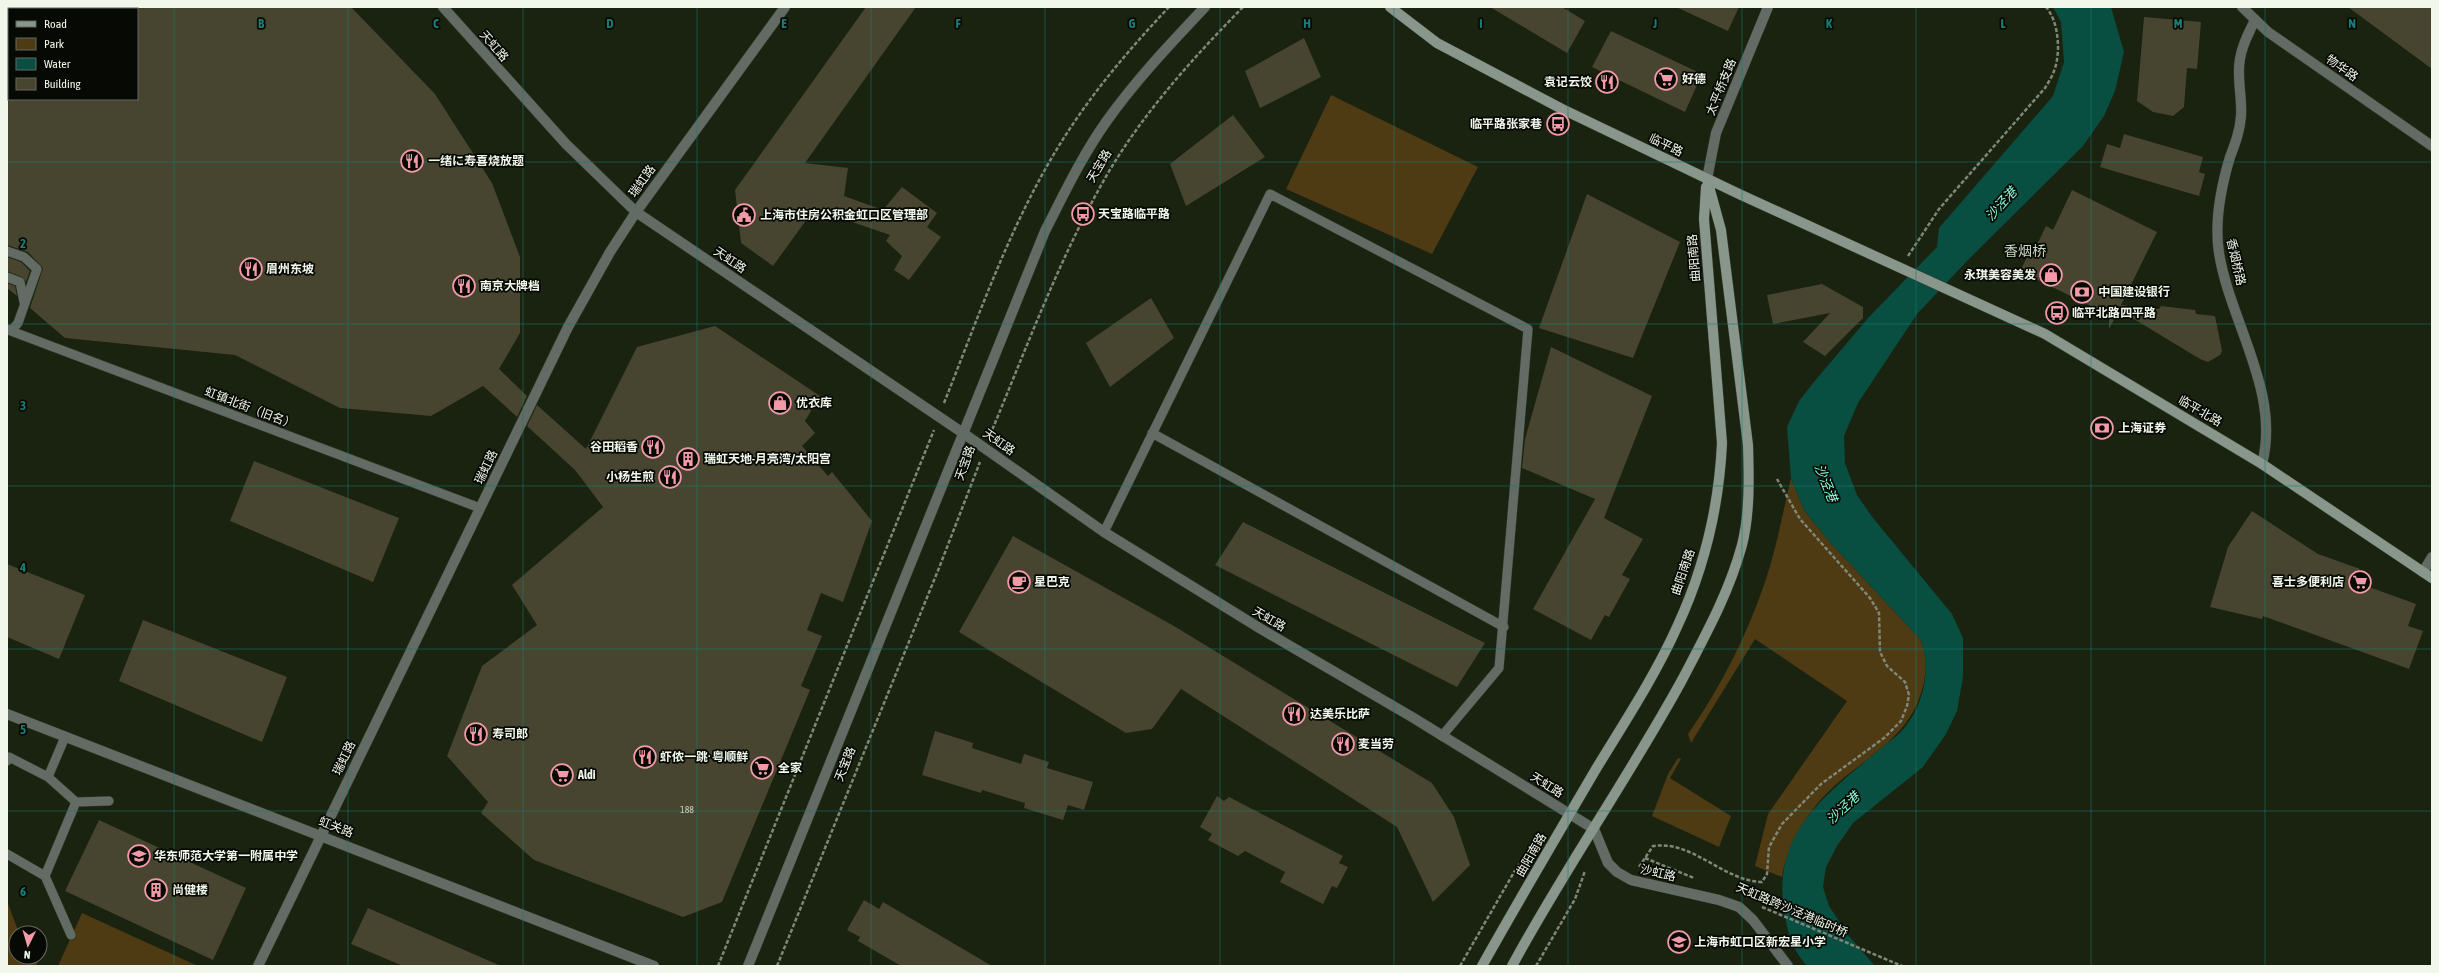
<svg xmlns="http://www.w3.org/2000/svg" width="2439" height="973" viewBox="0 0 2439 973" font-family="'Asap Condensed','Noto Sans SC','Noto Sans JP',sans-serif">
<rect width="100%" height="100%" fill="#1a2210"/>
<path fill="#4e3a13" d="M1331,95L1478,167L1432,254L1286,189Z
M1791,478L1804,510L1828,540L1920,639C1927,655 1927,670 1923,686C1910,741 1861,758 1825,795C1804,818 1787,846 1782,877L1755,866L1768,814L1847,701L1755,639L1691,743L1688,734C1721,687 1748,633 1766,579C1777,546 1783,511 1791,478Z
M1678,758L1681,759L1670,778L1731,816L1719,847L1652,816L1668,774Z
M7,901L19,933H16V957H40V947L44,949L36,966H7Z
M82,913L198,966H58Z"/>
<path fill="#084f41" d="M2053,7H2111L2124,52L2115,91L2104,116L2083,146L1968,260L1917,314L1858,403L1844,436L1845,463L1857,495L1873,518L1952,614L1963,638V677L1957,711L1946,734L1923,767L1853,823L1837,846L1826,867L1823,887L1829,906L1848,935L1875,966H1807C1790,947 1786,927 1783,902C1776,832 1824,796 1873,755C1883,746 1896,738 1905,727C1924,704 1932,666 1920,639L1828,540L1804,510L1791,478L1787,427L1799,401L1813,383L1869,317L1937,247L1939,228L2053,96L2064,62L2061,22Z"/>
<path fill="#47452f" d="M137,7H351L435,94L492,183L520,257V333L499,369L527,396L517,417L483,386L431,416L340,408L235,355L65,338L30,308L43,268L28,252L7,245V99H137Z
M866,7H916L805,163L848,168L844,196L883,210L902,187L937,213L927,227L941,237L909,280L894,270L902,256L886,241L890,235L820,211L819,220L807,219L773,266L741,243L735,190Z
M1490,7H1562L1585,21L1567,53Z
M1676,7H1739L1728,31Z
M2348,7H2432V69Z
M2144,17L2201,22L2197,69L2187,68L2184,107L2173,116L2153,112L2137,101Z
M1611,31L1702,74L1685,112L1592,67Z
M1304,38L1321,77L1260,108L1245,71Z
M1233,115L1265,157L1186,206L1170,164Z
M2124,134L2203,157L2199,172L2205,174L2199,196L2100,167L2107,144L2120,148Z
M2072,190L2157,232L2121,305L2159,309L2161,306L2195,310L2196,314L2215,316L2222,351L2220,355L2208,362L2200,359L2119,310L2109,329V315L2020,271L2029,253L2032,255L2046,226L2053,230Z
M1587,194L1680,242L1633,358L1539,328Z
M7,257L21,262L30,271L26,282L22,277L7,271Z
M7,283L15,286L17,296L7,288Z
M1822,284L1863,307V318L1825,356L1803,342L1830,313L1773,324L1767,295Z
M1151,298L1174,338L1110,387L1086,343Z
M715,326L820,396L805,421L815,433L802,446L828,476L832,472L872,521L843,602L821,593L807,630L822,636L801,686L810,690L722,902L683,917L534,860L481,813L488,802L447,756L482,666L537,625L512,585L603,507L575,470L527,426L537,405L586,449L637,347Z
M1551,347L1652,396L1604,518L1643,539L1622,575L1630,579L1609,617L1605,615L1591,640L1533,609L1595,499L1522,468L1525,439Z
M254,461L399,518L373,582L230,521Z
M2252,511L2318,554L2360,569L2355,582L2416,604L2408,626L2423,631L2409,669L2263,616L2262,619L2210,607L2228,547Z
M1243,522L1485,643L1457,687L1215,565Z
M1013,536L1174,626L1432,783L1454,817L1470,865L1433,902L1397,827L1181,689L1152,729L1126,733L959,632Z
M7,564L85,595L59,659L7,637Z
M143,620L287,677L262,742L119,681Z
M935,731L973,743L972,748L1021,764L1024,754L1049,762L1047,768L1093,782L1084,810L1068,805L1063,820L1024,808L1025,803L982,790L981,793L922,775Z
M1217,796L1224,801L1229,797L1343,856L1339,863L1348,867L1337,888L1332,886L1323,904L1280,882L1285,872L1245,851L1238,856L1208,840L1212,834L1200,827Z
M99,820L246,888L213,960L65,891Z
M864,900L879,909L883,902L992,966H901L858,941L860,937L847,930Z
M368,908L501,966H403L351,944Z"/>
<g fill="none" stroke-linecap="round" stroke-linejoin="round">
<g stroke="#343c2a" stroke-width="10">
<path id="service" d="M7,251L24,257L37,269L18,323L11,331L7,329
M7,277L20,282L24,302
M11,331L480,508
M1152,433L1504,627
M1104,532L1270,194L1528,329L1499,668L1442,736
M7,761L9,757L48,777L76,802L45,876L7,854
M48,777L65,737
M76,802L109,801
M45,876L71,935"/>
</g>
<g stroke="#343c2a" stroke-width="11">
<path id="minor" d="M443,7L566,144L636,212L963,433L1104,532L1261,629L1412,717L1594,829L1608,863L1617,872L1631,880L1719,900L1739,907L1753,920L1788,966
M2255,20C2246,38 2238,54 2239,74C2239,88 2242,102 2241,116C2240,131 2235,144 2230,157C2221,187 2214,221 2219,253C2230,322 2281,392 2262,464
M1707,179L1716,133L1768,7
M2423,572L2432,557
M7,714L654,966
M258,966L568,327L610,252L636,212L785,7"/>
</g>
<g stroke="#343c2a" stroke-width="11">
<path id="tertiary" d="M2242,7L2268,32L2432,146
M748,966L1045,231C1064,194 1082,156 1106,122C1135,81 1170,44 1205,7"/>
</g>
<g stroke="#343c2a" stroke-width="11">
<path id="secondary" d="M1390,7L1437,43L1562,109L1739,194L2045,334L2262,464L2432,578
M1482,966C1519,900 1558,834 1596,769C1624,723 1655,676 1677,627C1704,569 1719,507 1722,443L1704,219L1706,187
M1512,966C1565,868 1629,777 1682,680C1705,636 1729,593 1742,545C1750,514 1749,476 1748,445L1721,230L1707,179"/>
</g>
<path stroke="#808778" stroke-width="2.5" stroke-dasharray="4 2" stroke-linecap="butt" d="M1908,256L1939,209L2045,88C2048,83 2052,77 2054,71C2061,53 2059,22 2046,7
M944,403C982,308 1016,207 1075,121C1103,80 1135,43 1169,7
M990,435C1027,347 1060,256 1108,173C1144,112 1193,58 1243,7
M1645,858L1694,878
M1639,867L1653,846C1693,840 1723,881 1762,882L1767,874L1769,847L1782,824L1821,784L1884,738L1901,721L1907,706L1909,695L1905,682L1887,666L1880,652L1879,613L1870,598L1800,519L1777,479
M1762,907L1902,966
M718,966L934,430
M777,966L939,568L980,462
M1460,966L1517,867L1531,849
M1536,966L1575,899L1585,871"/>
<use href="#service" stroke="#626b64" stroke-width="9"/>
<use href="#minor" stroke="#626b64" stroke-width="10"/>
<use href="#tertiary" stroke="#626b64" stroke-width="10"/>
<use href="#secondary" stroke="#88968b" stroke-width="10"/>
</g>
<path fill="none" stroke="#1a7c74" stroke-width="1" stroke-opacity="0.55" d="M174,7V966M348,7V966M523,7V966M697,7V966M871,7V966M1045,7V966M1220,7V966M1394,7V966M1568,7V966M1742,7V966M1916,7V966M2091,7V966M2265,7V966M7,162H2432M7,324H2432M7,486H2432M7,649H2432M7,811H2432"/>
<defs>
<g id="supermarket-ring" transform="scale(1.15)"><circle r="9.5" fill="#070a04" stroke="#f39aa8" stroke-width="1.5"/><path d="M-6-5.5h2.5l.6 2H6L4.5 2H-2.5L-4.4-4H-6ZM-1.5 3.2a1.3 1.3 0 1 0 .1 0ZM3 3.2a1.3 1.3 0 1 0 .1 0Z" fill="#f39aa8"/></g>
<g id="restaurant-ring" transform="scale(1.15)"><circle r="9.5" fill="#070a04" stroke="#f39aa8" stroke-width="1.5"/><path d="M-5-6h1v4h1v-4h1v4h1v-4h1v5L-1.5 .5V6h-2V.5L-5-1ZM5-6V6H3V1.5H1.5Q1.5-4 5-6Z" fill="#f39aa8"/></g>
<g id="bus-ring" transform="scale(1.15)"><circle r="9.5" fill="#070a04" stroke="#f39aa8" stroke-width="1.5"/><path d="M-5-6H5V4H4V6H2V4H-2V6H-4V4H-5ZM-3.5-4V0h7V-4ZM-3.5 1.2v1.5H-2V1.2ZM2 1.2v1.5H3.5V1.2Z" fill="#f39aa8"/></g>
<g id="civic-ring" transform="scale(1.15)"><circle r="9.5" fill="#070a04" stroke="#f39aa8" stroke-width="1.5"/><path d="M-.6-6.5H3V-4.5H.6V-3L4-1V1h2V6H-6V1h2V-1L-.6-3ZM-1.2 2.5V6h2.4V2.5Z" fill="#f39aa8"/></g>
<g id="shop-ring" transform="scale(1.15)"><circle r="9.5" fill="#070a04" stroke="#f39aa8" stroke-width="1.5"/><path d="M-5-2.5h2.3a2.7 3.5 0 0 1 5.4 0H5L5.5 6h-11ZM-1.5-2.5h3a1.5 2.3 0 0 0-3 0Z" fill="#f39aa8"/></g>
<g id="bank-ring" transform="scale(1.15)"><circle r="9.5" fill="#070a04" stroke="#f39aa8" stroke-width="1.5"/><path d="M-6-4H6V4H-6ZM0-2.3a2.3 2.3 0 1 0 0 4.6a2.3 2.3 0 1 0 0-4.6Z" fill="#f39aa8"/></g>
<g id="building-ring" transform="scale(1.15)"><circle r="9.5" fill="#070a04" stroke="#f39aa8" stroke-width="1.5"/><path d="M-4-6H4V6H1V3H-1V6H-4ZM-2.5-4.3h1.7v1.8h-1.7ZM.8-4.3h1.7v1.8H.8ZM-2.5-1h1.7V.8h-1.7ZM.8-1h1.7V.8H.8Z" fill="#f39aa8"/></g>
<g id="cafe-ring" transform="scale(1.15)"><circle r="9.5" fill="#070a04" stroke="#f39aa8" stroke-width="1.5"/><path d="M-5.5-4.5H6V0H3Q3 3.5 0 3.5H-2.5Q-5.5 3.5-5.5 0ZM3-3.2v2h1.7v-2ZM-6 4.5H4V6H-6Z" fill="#f39aa8"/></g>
<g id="school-ring" transform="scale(1.15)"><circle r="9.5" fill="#070a04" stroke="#f39aa8" stroke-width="1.5"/><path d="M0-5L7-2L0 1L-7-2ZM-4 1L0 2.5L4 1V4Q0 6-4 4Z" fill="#f39aa8"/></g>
</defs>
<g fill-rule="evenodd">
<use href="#supermarket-ring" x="1666" y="79"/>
<use href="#restaurant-ring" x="1607" y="82"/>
<use href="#bus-ring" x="1558" y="124"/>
<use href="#restaurant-ring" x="412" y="161"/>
<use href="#bus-ring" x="1083" y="214"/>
<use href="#civic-ring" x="744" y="215"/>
<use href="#restaurant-ring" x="251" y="269"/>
<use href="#shop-ring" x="2051" y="275"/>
<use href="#restaurant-ring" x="464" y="286"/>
<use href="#bank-ring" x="2082" y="292"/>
<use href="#bus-ring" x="2057" y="313"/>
<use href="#shop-ring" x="780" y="403"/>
<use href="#bank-ring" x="2102" y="428"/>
<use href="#restaurant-ring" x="653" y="447"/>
<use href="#building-ring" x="688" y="459"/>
<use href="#restaurant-ring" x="670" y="477"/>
<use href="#cafe-ring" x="1019" y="582"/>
<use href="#supermarket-ring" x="2360" y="582"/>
<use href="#restaurant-ring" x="1294" y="714"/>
<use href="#restaurant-ring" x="476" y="734"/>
<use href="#restaurant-ring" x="1343" y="744"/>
<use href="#restaurant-ring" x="645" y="757"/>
<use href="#supermarket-ring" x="762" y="768"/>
<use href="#supermarket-ring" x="562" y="775"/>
<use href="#school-ring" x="139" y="856"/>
<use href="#building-ring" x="156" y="890"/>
<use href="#school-ring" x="1679" y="942"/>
</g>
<g text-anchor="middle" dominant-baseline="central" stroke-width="3.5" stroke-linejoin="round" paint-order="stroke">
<g font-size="10" fill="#c6cabb">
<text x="687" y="809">188</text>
</g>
<g font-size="12" fill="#f1f7ea" stroke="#070a04">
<text transform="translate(494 46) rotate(49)">天虹路</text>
<text transform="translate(2342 68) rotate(35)">物华路</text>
<text transform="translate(1721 87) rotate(-68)">太平桥支路</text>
<text transform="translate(1666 145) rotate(26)">临平路</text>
<text transform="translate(1099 166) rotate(-59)">天宝路</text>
<text transform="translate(642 181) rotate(-54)">瑞虹路</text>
<text transform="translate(1694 258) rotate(-95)">曲阳南路</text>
<text transform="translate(730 260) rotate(34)">天虹路</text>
<text transform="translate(2236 262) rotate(77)">香烟桥路</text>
<text transform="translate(250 408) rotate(21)">虹镇北街（旧名）</text>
<text transform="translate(2200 411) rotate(30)">临平北路</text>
<text transform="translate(999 442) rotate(35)">天虹路</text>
<text transform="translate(965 463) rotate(-70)">天宝路</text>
<text transform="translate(486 467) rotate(-64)">瑞虹路</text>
<text transform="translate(1683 572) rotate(-71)">曲阳南路</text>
<text transform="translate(1269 619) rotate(30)">天虹路</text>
<text transform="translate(344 758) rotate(-64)">瑞虹路</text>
<text transform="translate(845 764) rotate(-68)">天宝路</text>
<text transform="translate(1547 785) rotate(32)">天虹路</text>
<text transform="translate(336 827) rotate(21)">虹关路</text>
<text transform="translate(1531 855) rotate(-60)">曲阳南路</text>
<text transform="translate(1658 873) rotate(13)">沙虹路</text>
<text transform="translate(1792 910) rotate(23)">天虹路跨沙泾港临时桥</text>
</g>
<g font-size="12" font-weight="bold" fill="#f1f7ea" stroke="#070a04" text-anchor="start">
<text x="1682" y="79">好德</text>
<text x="1592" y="82" text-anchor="end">袁记云饺</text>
<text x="1542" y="124" text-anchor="end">临平路张家巷</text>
<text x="428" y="161">一绪に寿喜烧放题</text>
<text x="1098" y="214">天宝路临平路</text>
<text x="760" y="215">上海市住房公积金虹口区管理部</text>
<text x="266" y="269">眉州东坡</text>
<text x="2036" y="275" text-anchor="end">永琪美容美发</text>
<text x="480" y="286">南京大牌档</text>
<text x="2098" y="292">中国建设银行</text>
<text x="2072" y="313">临平北路四平路</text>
<text x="796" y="403">优衣库</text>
<text x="2118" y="428">上海证券</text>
<text x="638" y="447" text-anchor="end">谷田稻香</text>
<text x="704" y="459">瑞虹天地-月亮湾/太阳宫</text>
<text x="654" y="477" text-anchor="end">小杨生煎</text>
<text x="1034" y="582">星巴克</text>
<text x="2344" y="582" text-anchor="end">喜士多便利店</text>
<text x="1310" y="714">达美乐比萨</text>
<text x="492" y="734">寿司郎</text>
<text x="1358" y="744">麦当劳</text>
<text x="660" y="757">虾侬一跳· 粤顺鲜</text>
<text x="778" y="768">全家</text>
<text x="578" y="775">Aldi</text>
<text x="154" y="856">华东师范大学第一附属中学</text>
<text x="172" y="890">尚健楼</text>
<text x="1694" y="942">上海市虹口区新宏星小学</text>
</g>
<g font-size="13" font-style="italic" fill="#86fcdf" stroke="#070a04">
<text transform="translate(2001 204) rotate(-48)">沙泾港</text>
<text transform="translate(1826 483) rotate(68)">沙泾港</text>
<text transform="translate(1843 808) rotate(-43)">沙泾港</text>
</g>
<g font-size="14" fill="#ccd8c0" stroke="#070a04">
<text x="2025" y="251">香烟桥</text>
</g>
</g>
<g font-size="13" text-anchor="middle" font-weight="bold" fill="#1a7c74" stroke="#070a04" stroke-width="3.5" stroke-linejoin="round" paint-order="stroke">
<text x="261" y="28">B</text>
<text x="436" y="28">C</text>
<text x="610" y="28">D</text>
<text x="784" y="28">E</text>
<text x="958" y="28">F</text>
<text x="1132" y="28">G</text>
<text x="1307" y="28">H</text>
<text x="1481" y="28">I</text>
<text x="1655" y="28">J</text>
<text x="1829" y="28">K</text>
<text x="2003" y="28">L</text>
<text x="2178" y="28">M</text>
<text x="2352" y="28">N</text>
<text x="23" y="248">2</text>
<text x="23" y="410">3</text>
<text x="23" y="572">4</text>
<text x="23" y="734">5</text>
<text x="23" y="896">6</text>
</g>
<rect width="2439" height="973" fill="none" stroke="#f1f7ea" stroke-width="16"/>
<rect x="8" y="8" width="130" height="92" fill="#070a04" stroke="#656960"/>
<rect x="16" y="21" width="20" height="6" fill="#88968b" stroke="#656960"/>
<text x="44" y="28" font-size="12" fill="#f1f7ea">Road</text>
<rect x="16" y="38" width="20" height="12" fill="#4e3a13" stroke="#656960"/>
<text x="44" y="48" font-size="12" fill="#f1f7ea">Park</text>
<rect x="16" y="58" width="20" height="12" fill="#084f41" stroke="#656960"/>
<text x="44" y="68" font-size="12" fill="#f1f7ea">Water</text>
<rect x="16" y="78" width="20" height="12" fill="#47452f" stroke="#656960"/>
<text x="44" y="88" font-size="12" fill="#f1f7ea">Building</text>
<g transform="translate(28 945) rotate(185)"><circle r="19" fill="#070a04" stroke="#656960"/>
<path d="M0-3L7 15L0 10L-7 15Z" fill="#f39aa8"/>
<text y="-6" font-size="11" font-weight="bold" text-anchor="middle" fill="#f1f7ea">N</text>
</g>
</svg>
